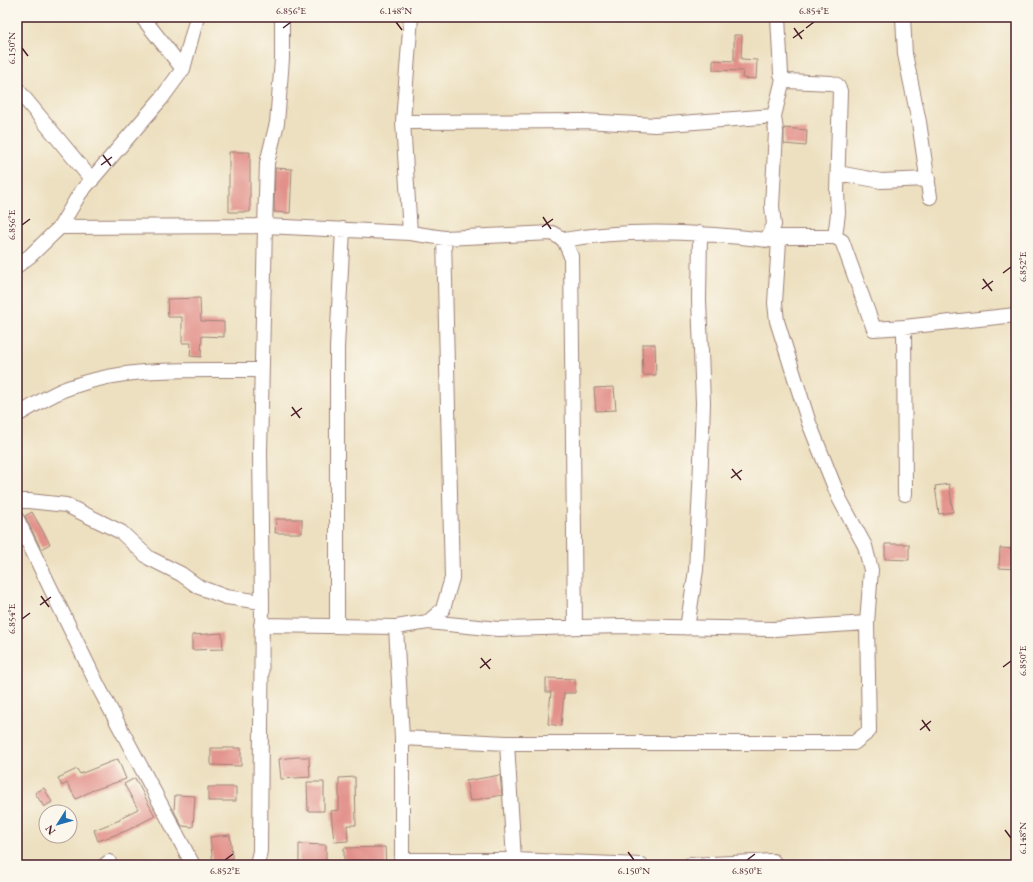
<svg xmlns="http://www.w3.org/2000/svg" width="1033" height="882" viewBox="0 0 1033 882" font-family="'EB Garamond',serif">
<rect width="100%" height="100%" fill="#fbf7ec"/>
<filter id="ink" filterUnits="userSpaceOnUse"><feTurbulence type="fractalNoise" baseFrequency=".025" numOctaves="2"/><feDisplacementMap in="SourceGraphic" scale="8" xChannelSelector="R" yChannelSelector="G"/><feConvolveMatrix kernelMatrix="1 2 1 2 8 2 1 2 1" color-interpolation-filters="sRGB"/></filter>
<filter id="wash" filterUnits="userSpaceOnUse"><feTurbulence type="fractalNoise" baseFrequency=".012" numOctaves="4" result="noise"/><feDisplacementMap in="SourceGraphic" scale="16" xChannelSelector="R" yChannelSelector="G"/><feGaussianBlur stdDeviation="0.9" result="paint"/><feColorMatrix in="noise" values="0 0 0 0 0 0 0 0 0 0 0 0 0 0 0 0 0 1.4 0 .05"/><feComposite in="paint" operator="in"/></filter>
<g filter="url(#wash)">
<rect width="100%" height="100%" fill="#ede0c0"/>
<g id="blocks">
<path fill="#e2918a" d="M734,35H742L741,59L757,60L756,79L742,78L743,71L713,70V60L734,61Z
M784,128L807,130L806,146L784,144Z
M229,152H250V212H229Z
M275,168L292,169L290,213L274,212Z
M200,298L201,321L224,322V337L202,336L201,357L190,356L191,343H182V317H168L167,299Z
M642,344H655L656,375H643Z
M614,387L616,410L596,411L594,388Z
M949,484L953,512L939,514L935,486Z
M32,512L50,544L41,549L25,516Z
M276,519H302V533H275Z
M885,544H909V560L885,559Z
M1000,548L1016,549V569L999,568Z
M222,633L223,649L192,650V635Z
M546,678L575,679V693H564L561,726L548,724L551,692H546Z
M211,748H241V766L211,765Z
M296,757H309L310,777L281,779L279,759Z
M118,759L126,779L91,791L76,799L67,783L62,786L58,778L77,769L80,774Z
M500,775L502,795L470,801L466,781Z
M355,777L356,825H347L348,841L334,842L331,811L339,810V778Z
M135,778L155,816L126,831L98,841L94,830L120,820V818L138,809L124,784Z
M307,782H324V811H308Z
M208,787H236V801H208Z
M44,788L52,802L44,807L35,793Z
M175,795L195,796L193,827L182,826L174,811Z
M230,835L233,865H213L210,837Z
M299,844L326,845V865H299Z
M385,847L386,865H344V848Z"/>
</g>
</g>
<g filter="url(#ink)">
<use href="#blocks" fill-opacity="0" stroke="#9c8076" stroke-width="1"/>
<g fill="none" stroke-linecap="round" stroke-linejoin="round">
<g stroke="#9c8076" stroke-width="16">
<path id="minor" d="M142,17L183,69
M778,17L781,74L783,79L787,81L831,83L837,85L840,91L837,191L838,213L835,237L842,241L874,329L904,327L1016,315
M903,17L905,54L919,122L930,197
M17,89L92,180
M403,122L583,121L655,125L774,116
M838,173L881,181L928,179
M60,227L265,226L410,233L444,238L552,233L564,240L571,256L575,627
M410,233L403,122L411,17
M769,237H835
M564,240C635,227 706,233 777,241
M17,266L30,256L60,227L80,193L161,99L183,69L197,17
M904,327L905,494
M17,415C34,406 52,393 71,387C131,365 199,371 261,370
M17,501H29L66,505L121,532L149,558L181,574L199,587L226,597L262,602
M17,519L98,686L193,865
M428,622L498,629L621,626L774,629L867,623
M261,625L396,627
M337,626V348L343,229
M687,628L696,570L700,488L703,403L699,300L700,233
M402,738L507,743H854L869,731L867,623L871,570L865,546L839,498L809,423L777,321L775,303L779,241L768,237L774,225L772,206L776,132L774,116L783,79
M401,860H514L507,743
M514,860L641,865
M105,865L109,862
M257,865L260,851L262,602L260,452L265,226L267,163L277,123L282,59V17
M402,865V738L396,627L428,622L443,609L452,578L444,238
M690,865L773,861"/>
</g>
<use href="#minor" stroke="#fff" stroke-width="14"/>
</g>
</g>
<path fill="none" stroke="#4a1f2b" stroke-width="1.5" d="M396,22L402,30M283,28L291,22M794,28L802,39M806,28L814,22M793,38L804,30M22,48L28,56M103,155L111,166M101,165L112,157M543,217L551,229M22,225L30,219M542,227L553,219M1003,273L1011,267M983,279L992,291M982,289L993,281M292,407L300,418M291,416L302,408M732,469L741,480M731,478L742,470M41,596L49,607M40,605L51,597M22,619L30,613M481,658L490,669M1003,667L1011,661M480,668L491,659M922,720L930,731M920,730L931,721M1005,830L1011,838M628,852L634,860M225,860L233,854M747,860L755,854"/>
<rect width="1033" height="882" fill="none" stroke="#fbf7ec" stroke-width="44"/>
<g transform="translate(58 824) rotate(233)"><circle r="19" fill="#fbf7ec" stroke="#b4a19f"/>
<path d="M0-3L7 15L0 10L-7 15Z" fill="#1f6fb2"/>
<text y="-6" font-size="11" font-weight="bold" text-anchor="middle" fill="#4a1f2b">N</text>
</g>
<rect x="22" y="22" width="989" height="838" fill="none" stroke="#4a1f2b" stroke-width="1.5"/>
<g font-size="10" text-anchor="middle" fill="#4a1f2b">
<text x="291" y="14">6.856°E</text>
<text x="396" y="14">6.148°N</text>
<text x="814" y="14">6.854°E</text>
<text transform="translate(11 48) rotate(-90)" y="4">6.150°N</text>
<text transform="translate(11 225) rotate(-90)" y="4">6.856°E</text>
<text transform="translate(1022 267) rotate(-90)" y="4">6.852°E</text>
<text transform="translate(11 619) rotate(-90)" y="4">6.854°E</text>
<text transform="translate(1022 661) rotate(-90)" y="4">6.850°E</text>
<text transform="translate(1022 838) rotate(-90)" y="4">6.148°N</text>
<text x="225" y="874">6.852°E</text>
<text x="634" y="874">6.150°N</text>
<text x="747" y="874">6.850°E</text>
</g>
</svg>
